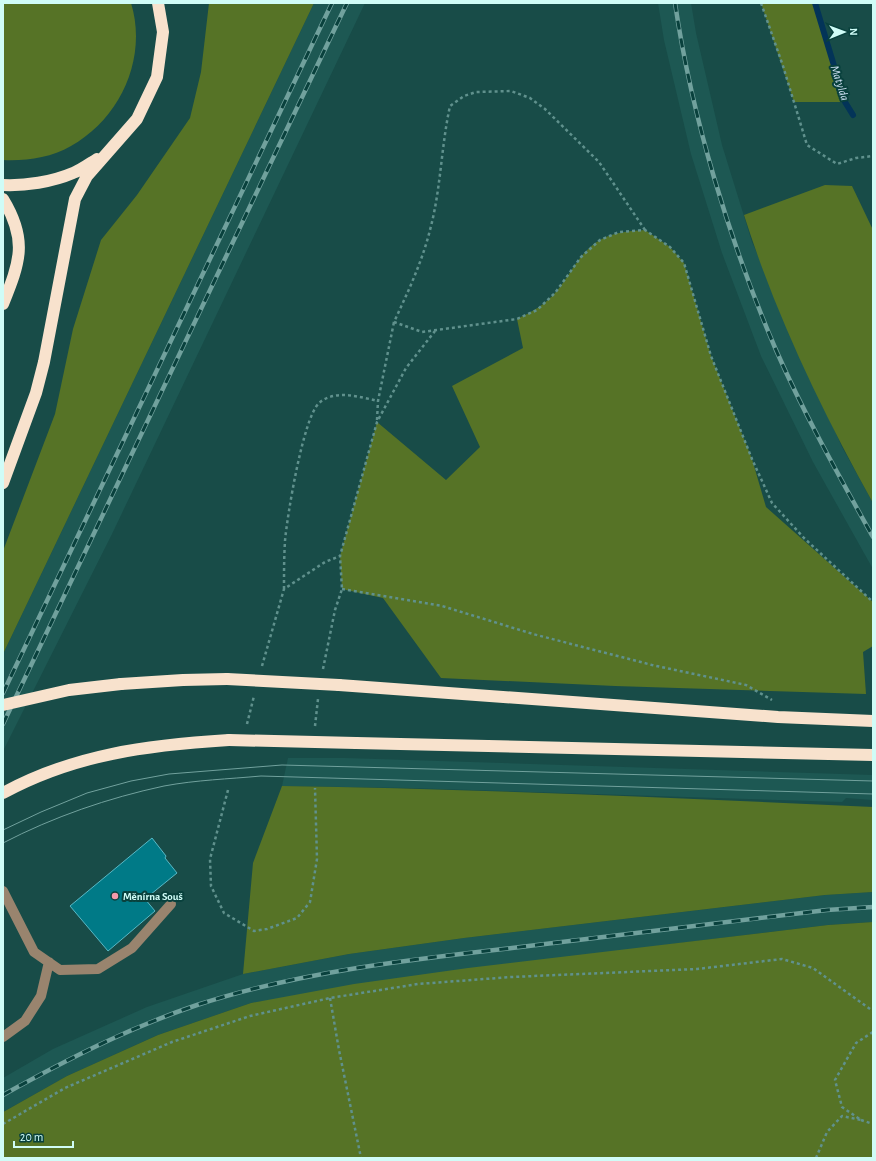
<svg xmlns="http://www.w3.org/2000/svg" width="876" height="1161" viewBox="0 0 876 1161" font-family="'Alegreya Sans',sans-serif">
<rect width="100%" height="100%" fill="#184c48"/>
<path fill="#1d5853" d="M314,3H365L112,534L3,751V654Z
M658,3H691L696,33L722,145L752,242L842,447L873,503V569L813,462L761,356L722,253L691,154L664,40Z
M288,758H345L873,775V800L846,798L842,802L409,788L282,786Z
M873,892V922L828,925L680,943L251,1003L158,1035L67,1076L3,1112V1078L53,1049L147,1007L243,974L349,954L464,938L825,895Z"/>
<path fill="#567326" d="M3,3H131C148,58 120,119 71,146C50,158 26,161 3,160Z
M209,3H314L3,654V551L55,414L73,329L101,240L137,195L190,118L201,72Z
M761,3H815L845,102H794Z
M825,185L852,186L873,230V503C822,411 776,316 744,215Z
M645,230L670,247L684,263L711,356L752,459L766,507L873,602V646L863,652L866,694L615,686L441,678L383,598L342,589L340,556L377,422L446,480L480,447L452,386L523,348L517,319C532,312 544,305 555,293C570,276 579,252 600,240C614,232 630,231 645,230Z
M282,786C479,789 676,798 873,807V892L825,895L464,938L349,954L243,974L253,863Z
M873,922V1158H3V1112L5,1111L67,1076L158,1035L251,1003L354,984L468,968L828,925Z"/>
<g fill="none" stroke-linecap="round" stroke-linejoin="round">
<path stroke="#033458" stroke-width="6" d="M815,3L845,102L853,115"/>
</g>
<path fill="#007a87" stroke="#58b8c5" d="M152,838L166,856L165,858L177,873L145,899L155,911L108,951L70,906Z"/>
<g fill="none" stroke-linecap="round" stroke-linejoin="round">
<path stroke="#60918d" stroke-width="2.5" stroke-dasharray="3 3" stroke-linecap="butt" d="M761,3L783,66L807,145L837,164L856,158L873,156
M645,230L599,162L545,109L530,98L511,91L476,92L464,96L450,106C441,147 441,189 430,230C422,262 408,292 394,322L422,332L517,319L537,310L555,293L581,257L600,240L619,232L645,230L670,247L684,263L711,356L752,459L772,503L804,538L873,602
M377,420L378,401L394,322
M284,589C284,573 284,557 285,541C287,517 303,418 319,403C335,389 360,397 378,401
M342,589L442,606L533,634L652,665L746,685L772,700
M262,666L284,589L325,562L340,556
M323,669L335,610L342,589L340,556L377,422L406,368L435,331
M247,724L254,696
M315,726L318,699
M228,790L210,859L211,886L224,913L254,931L267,929L297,918L310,902L317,859L315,788
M330,998L339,1050L361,1158
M861,1120L873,1124
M3,1124L65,1088L172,1042L250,1016L330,998L418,984L511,977L697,969L782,959L813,968L873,1011
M816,1158L827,1132L842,1116L861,1120L842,1107L835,1080L856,1043L873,1032"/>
<path stroke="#99846e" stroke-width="10" d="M3,891L34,952L60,970L98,969L132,948L171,904
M3,1037L25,1021L41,996L49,962"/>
<path stroke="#f8e2cd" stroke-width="12" d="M3,185C25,186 52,182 73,173C81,170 89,164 97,159
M3,199C28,240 20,262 3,304
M3,483L36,393L44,362L75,199L87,176L137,119L157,77L163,32L158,3
M121,684L183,680L227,679
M339,685L778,717L873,721
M356,743L873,755
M3,793C75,754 148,745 229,740"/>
<path stroke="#71a19d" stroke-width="1" d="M3,830L41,812L87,793L131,781L169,774L282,765L873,781
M3,843C53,817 108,798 164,786C196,780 229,779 261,776L873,794"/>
<g stroke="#71a19d" stroke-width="4.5">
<path id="rail" d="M675,3C692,118 730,243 776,350C804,414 839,476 873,537
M3,693L332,3
M3,724L347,3
M3,1095C68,1059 126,1029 197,1005C298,972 407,960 512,948C617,935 722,923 827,910L873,907"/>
</g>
<use href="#rail" stroke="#09413d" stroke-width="3" stroke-dasharray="9" stroke-linecap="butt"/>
<path stroke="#f8e2cd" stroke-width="12" d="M227,679L339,685
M3,705L69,690L121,684
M229,740L356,743"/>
</g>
<circle fill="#f39aab" stroke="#09413d" stroke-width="1.5" cx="115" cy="896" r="4"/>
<g text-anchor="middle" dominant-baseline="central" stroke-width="4" stroke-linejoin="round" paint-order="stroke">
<g font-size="11" font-weight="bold" fill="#d0fcf7" stroke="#09413d" text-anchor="start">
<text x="123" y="896">Měnírna Souš</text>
</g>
<g font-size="12" font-style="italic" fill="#cee1f3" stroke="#09413d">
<text transform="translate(840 83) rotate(72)">Matylda</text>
</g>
</g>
<rect width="876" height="1161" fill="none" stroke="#d0fcf7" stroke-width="8"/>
<g transform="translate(844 32) rotate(89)" stroke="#09413d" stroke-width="3" paint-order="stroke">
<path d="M0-3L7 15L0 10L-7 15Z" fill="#d0fcf7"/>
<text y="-6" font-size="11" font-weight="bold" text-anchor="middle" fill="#d0fcf7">N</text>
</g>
<path d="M14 1141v6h59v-6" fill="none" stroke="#d0fcf7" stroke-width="2"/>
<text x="20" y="1141" font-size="12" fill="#d0fcf7" stroke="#09413d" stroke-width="3" paint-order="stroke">20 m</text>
</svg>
